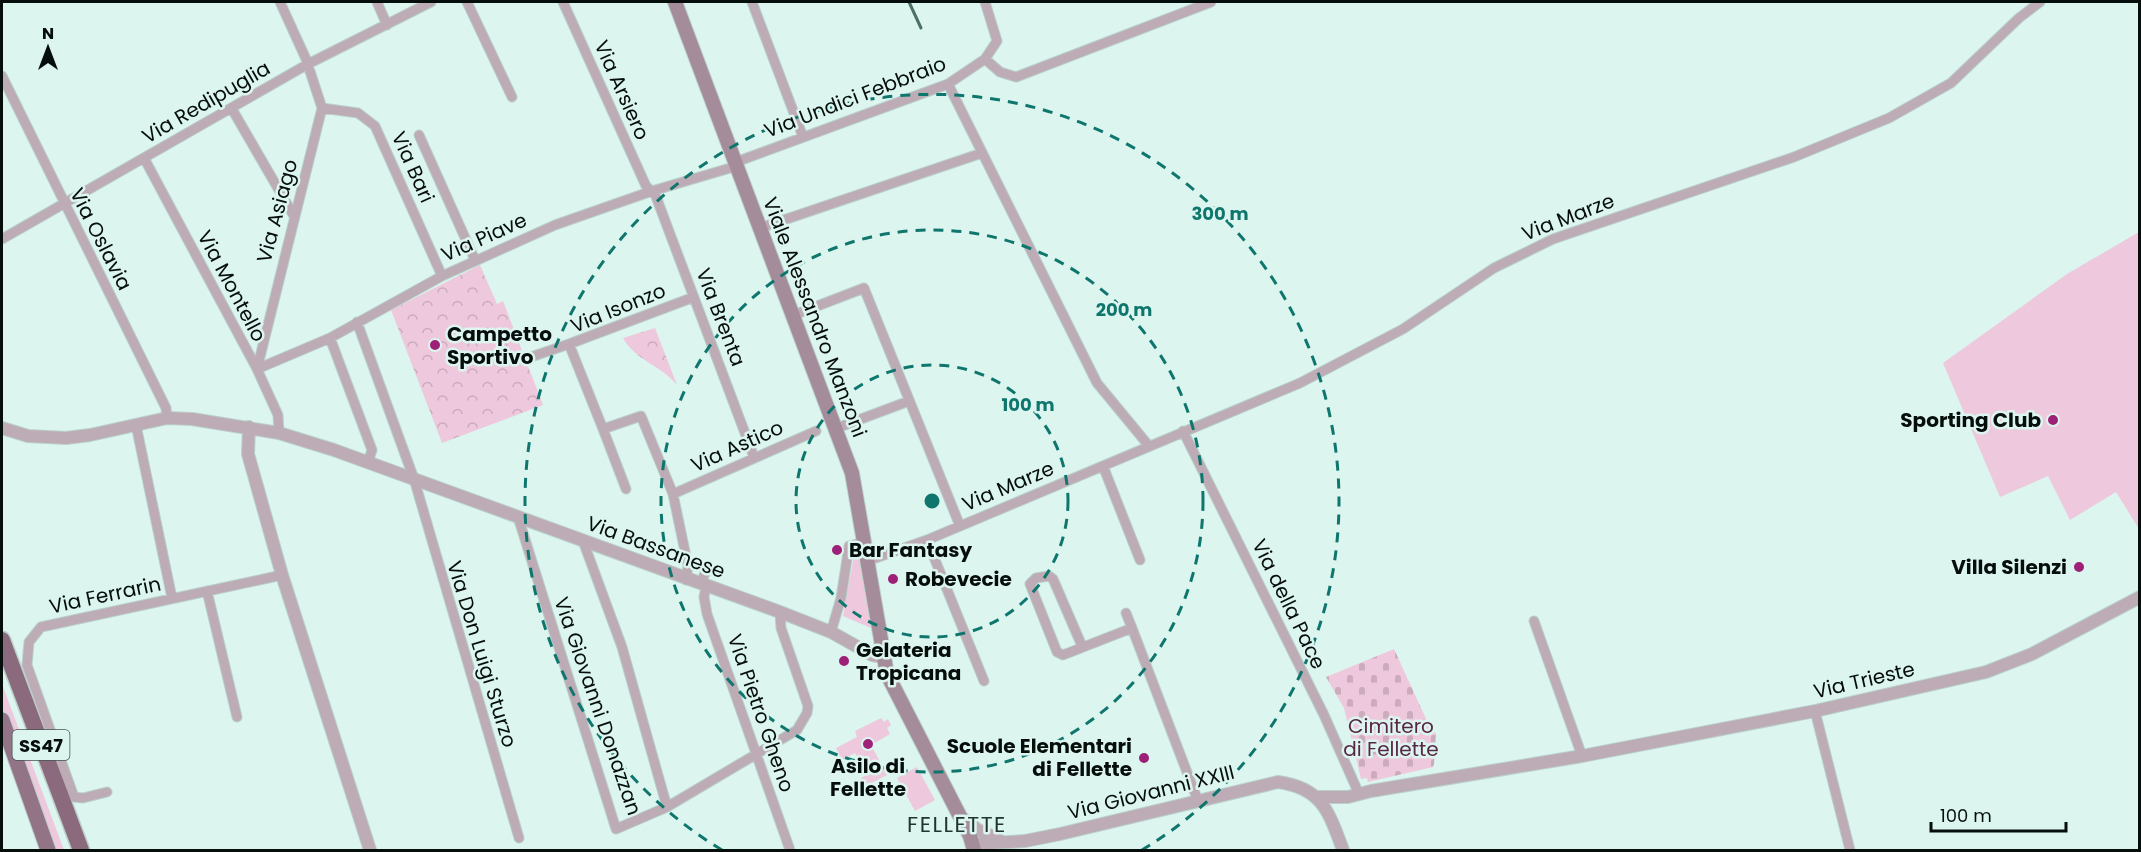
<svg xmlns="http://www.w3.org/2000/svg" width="2141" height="852" viewBox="0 0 2141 852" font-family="Poppins,sans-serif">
<defs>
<pattern id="cemetery-stones" width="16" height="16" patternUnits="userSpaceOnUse" patternTransform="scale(1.5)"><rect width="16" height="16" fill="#eec8dd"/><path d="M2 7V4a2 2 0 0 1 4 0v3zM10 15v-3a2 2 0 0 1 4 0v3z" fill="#cbabbc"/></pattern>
<pattern id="park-crowns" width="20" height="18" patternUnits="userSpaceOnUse" patternTransform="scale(1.5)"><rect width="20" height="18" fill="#eec8dd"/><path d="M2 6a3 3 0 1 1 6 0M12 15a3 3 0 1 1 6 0" fill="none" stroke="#cbabbc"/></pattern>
</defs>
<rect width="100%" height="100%" fill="#dcf5ef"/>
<path fill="#eec8dd" d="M2139,232V529L2116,492L2070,520L2048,476L2000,497L1943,363L2067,274Z
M854,555L859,558L871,628L843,616Z
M2,684L64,850H54L2,710Z
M881,718L884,722L888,719L891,725L887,728L890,734L871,745L887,775L866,786L861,778L866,775L855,753L842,760L836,748L857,737L855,731Z
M917,767L935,800L915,811L897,778Z"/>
<path fill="url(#cemetery-stones)" d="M1394,649L1432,732L1436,733L1434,764L1433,767L1368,782L1367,778L1361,779L1344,708L1326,677Z"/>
<path fill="url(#park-crowns)" d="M480,265L497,304L503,301L543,405L442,443L391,310Z
M655,328L677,385C660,364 637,362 623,338Z"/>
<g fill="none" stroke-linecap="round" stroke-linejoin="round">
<path stroke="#4c7068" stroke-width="3" d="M909,2L921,28"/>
<g stroke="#bad0cb" stroke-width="11">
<path id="minor" d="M377,2L387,25
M467,2L512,97
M563,2L646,186L655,194L754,457
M752,2L803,137
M985,59L1000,72L1016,77L1211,2
M2,76L166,408L167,418
M948,84L1097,383L1149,446
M322,108L358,113L375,126L442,276
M232,109L294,216
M419,135L475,260
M144,158L257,369L278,415L279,433
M736,162L948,84L985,59L997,41L985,2
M760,228L982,153
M2,239L308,64L431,2
M794,315L864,288L960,526
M357,322L414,479L519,838
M330,338L372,450L368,462
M525,359L569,344
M257,369L330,338L442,276L555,225L652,191L737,166
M257,369L322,108L306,59L280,2
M136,425L172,598
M837,428L909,401
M603,429L626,489
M1183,431L1324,715L1359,794
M1103,466L1140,560
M673,494L816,431
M518,517L616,829L667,807L797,730L807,713L808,706L781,628L780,612
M927,540L984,681
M583,541L622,647L667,807
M867,561L927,540L1300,383L1403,329L1494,268L1553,239L1794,157L1889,118L1951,83L2019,18L2040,2
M686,580L688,566L673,494L641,416L603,429L569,344L694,297
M700,584L708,567
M706,586L704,597L707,614L790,850
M207,591L237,717
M1126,613L1132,628
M1534,621L1582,756
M831,632L841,598L849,546L864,542
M1082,646L1053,579L1049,576L1036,578L1030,584L1057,652L1063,655L1132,628L1198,801
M1815,711L1850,850
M107,792L83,798L74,797L27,665L29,642L41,627L282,575"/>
</g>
<g stroke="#bad0cb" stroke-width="14">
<path id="tertiary" d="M249,427L248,454L282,575L370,850
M2,428L28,436L66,438L90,435L167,418L192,419L279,433L334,450L780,612L831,632L872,655L882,657
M1317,797H1348L1371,791L1582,756L1815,711L1986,672L2032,654L2140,597
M960,816L978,830L998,839
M973,844L1025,841L1060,834L1278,782C1323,788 1329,813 1343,850"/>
</g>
<g stroke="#bad0cb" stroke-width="16">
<path id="secondary" d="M675,2L852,473L887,674L970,836L974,850"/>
</g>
<g stroke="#bad0cb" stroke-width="17">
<path id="primary" d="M2,720L48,850"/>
</g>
<g stroke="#bad0cb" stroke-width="19">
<path id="trunk" d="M2,640L81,850"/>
</g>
<use href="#minor" stroke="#bdacb5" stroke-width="9"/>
<use href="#tertiary" stroke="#bdacb5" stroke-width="12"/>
<use href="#secondary" stroke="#a58c9a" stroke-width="14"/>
<use href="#primary" stroke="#937486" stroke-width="15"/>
<use href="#trunk" stroke="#8b6a7d" stroke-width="16"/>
</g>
<g fill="none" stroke="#0f766e" stroke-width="3" stroke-dasharray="10 8">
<circle cx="932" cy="501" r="136"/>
<circle cx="932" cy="501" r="271"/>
<path d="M722 850A407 407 0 1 1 1142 850"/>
</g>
<g fill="#9d2177" stroke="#dcf5ef" stroke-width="2">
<circle cx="435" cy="345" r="6"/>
<circle cx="2053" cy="420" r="6"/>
<circle cx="837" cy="550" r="6"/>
<circle cx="2079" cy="567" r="6"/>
<circle cx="893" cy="579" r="6"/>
<circle cx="844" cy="661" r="6"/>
<circle cx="868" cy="744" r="6"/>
<circle cx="1144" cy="758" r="6"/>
</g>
<g text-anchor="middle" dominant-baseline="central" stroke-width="5" stroke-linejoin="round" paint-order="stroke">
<rect fill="#dcf5ef" stroke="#465350" stroke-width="1.5" x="12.5" y="730" width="57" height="30" rx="4.5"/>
<g font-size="18" font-weight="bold" fill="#060e0c">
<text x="41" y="745">SS47</text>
</g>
<g font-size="20" fill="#060e0c" stroke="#dcf5ef">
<text transform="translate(622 90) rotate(66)">Via Arsiero</text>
<text transform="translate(855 97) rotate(-21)">Via Undici Febbraio</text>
<text transform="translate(206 102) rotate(-30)">Via Redipuglia</text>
<text transform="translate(413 167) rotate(66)">Via Bari</text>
<text transform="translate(277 211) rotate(-75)">Via Asiago</text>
<text transform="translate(1568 217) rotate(-21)">Via Marze</text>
<text transform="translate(484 237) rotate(-24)">Via Piave</text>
<text transform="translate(101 239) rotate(63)">Via Oslavia</text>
<text transform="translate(232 286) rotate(62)">Via Montello</text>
<text transform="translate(618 308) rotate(-22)">Via Isonzo</text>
<text transform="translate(721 317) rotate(69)">Via Brenta</text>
<text transform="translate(815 317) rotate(69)">Viale Alessandro Manzoni</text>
<text transform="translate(737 446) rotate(-24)">Via Astico</text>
<text transform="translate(1008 486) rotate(-23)">Via Marze</text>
<text transform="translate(656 547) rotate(20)">Via Bassanese</text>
<text transform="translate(105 595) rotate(-12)">Via Ferrarin</text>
<text transform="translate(1289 604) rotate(64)">Via della Pace</text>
<text transform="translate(482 654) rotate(73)">Via Don Luigi Sturzo</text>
<text transform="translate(1864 680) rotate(-13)">Via Trieste</text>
<text transform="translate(598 706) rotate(71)">Via Giovanni Donazzan</text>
<text transform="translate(761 713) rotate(71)">Via Pietro Gheno</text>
<text transform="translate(1151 792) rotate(-14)">Via Giovanni XXIII</text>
</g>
<g font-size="20" font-weight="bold" fill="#060e0c" stroke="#dcf5ef" text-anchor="start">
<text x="447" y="334">Campetto<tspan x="447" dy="23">Sportivo</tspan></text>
<text x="2041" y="420" text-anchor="end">Sporting Club</text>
<text x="849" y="550">Bar Fantasy</text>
<text x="2067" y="567" text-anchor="end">Villa Silenzi</text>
<text x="905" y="579">Robevecie</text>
<text x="856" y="650">Gelateria<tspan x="856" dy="23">Tropicana</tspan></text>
<text x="1132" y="746" text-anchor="end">Scuole Elementari<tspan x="1132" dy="23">di Fellette</tspan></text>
<text x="868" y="766" text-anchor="middle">Asilo di<tspan x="868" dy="23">Fellette</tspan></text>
</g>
<g font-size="20" fill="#592746" stroke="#dcf5ef">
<text x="1391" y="726">Cimitero<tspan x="1391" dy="23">di Fellette</tspan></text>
</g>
<g font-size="22" letter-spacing="1.5" fill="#203430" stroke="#dcf5ef">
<text x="957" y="824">FELLETTE</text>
</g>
</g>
<circle cx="932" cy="501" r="9" fill="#0f766e" stroke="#dcf5ef" stroke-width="3"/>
<g font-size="18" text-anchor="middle" font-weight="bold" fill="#0f766e" stroke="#dcf5ef" stroke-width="5" stroke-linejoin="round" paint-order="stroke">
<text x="1220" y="220">300 m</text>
<text x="1124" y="316">200 m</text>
<text x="1028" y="411">100 m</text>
</g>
<rect width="2141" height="852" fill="none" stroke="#060e0c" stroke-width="6"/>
<g transform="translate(48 48)" stroke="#dcf5ef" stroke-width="4.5" paint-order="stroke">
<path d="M0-4.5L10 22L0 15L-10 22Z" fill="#060e0c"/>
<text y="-9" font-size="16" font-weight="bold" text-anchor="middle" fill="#060e0c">N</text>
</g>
<path d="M1931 822v9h135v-9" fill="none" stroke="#060e0c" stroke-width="3"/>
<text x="1940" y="822" font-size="18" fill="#060e0c" stroke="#dcf5ef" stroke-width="4.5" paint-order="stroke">100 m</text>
</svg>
